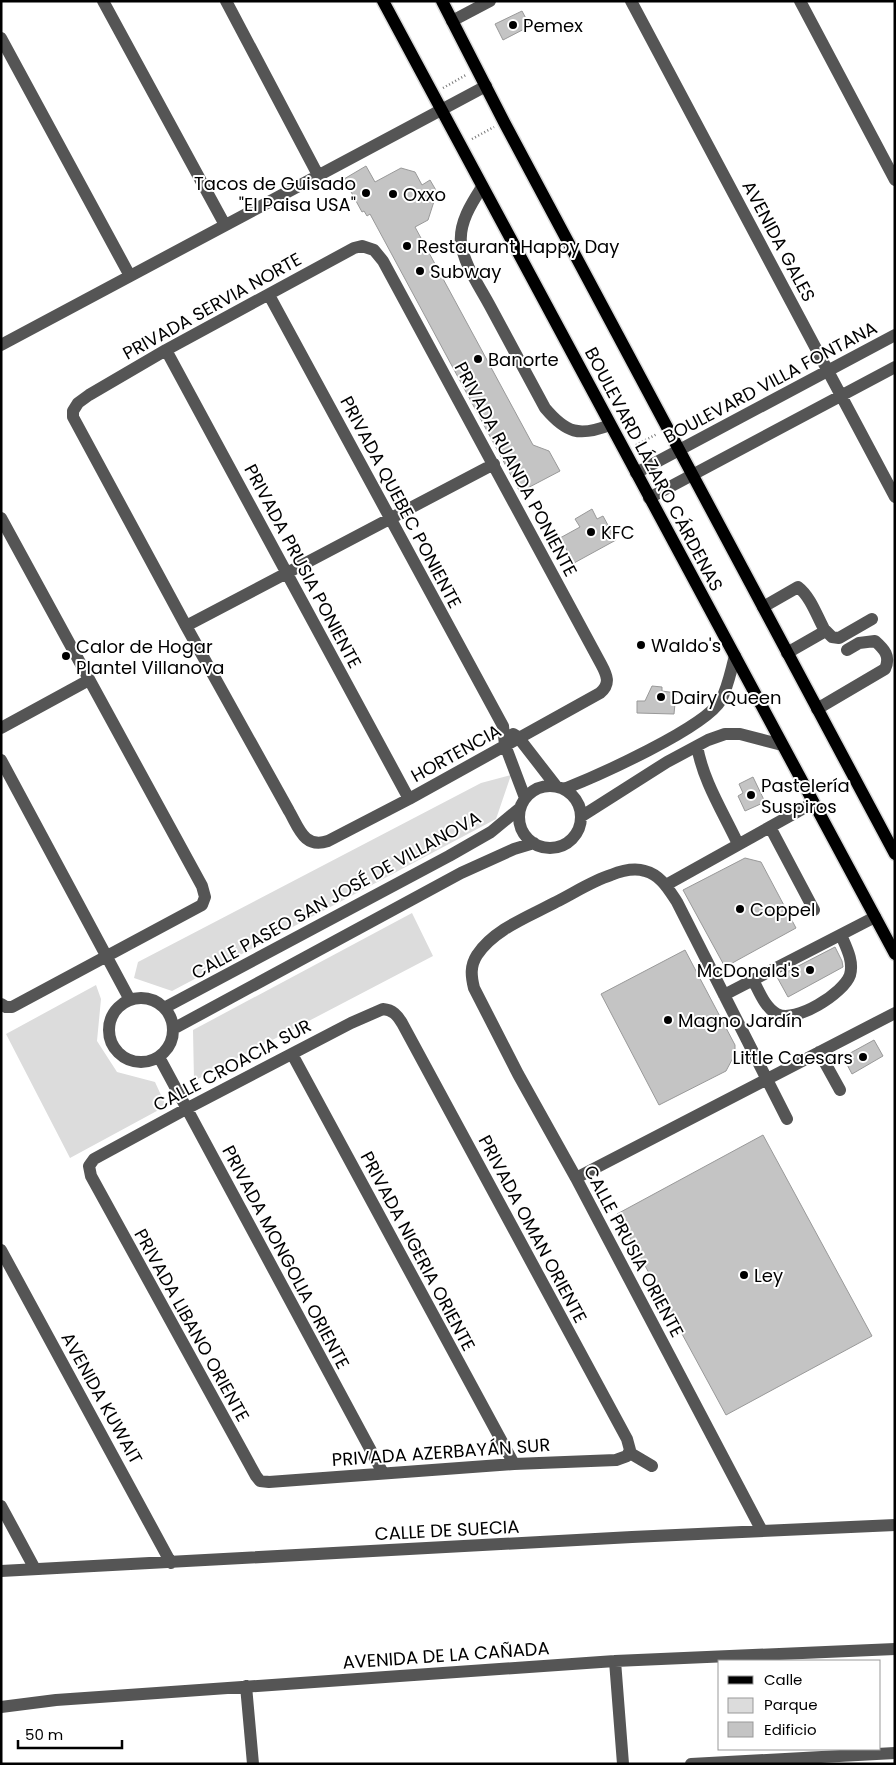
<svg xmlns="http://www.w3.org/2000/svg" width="896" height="1765" viewBox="0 0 896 1765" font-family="Poppins,sans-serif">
<rect width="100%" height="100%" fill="#fff"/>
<path fill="#dcdcdc" d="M511,775L496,819L172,991L134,978L138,962L481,783Z
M412,913L433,956L194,1081L193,1030Z
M96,985L101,999L97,1041L117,1072L155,1082L166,1106L70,1158L6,1034Z"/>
<path fill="#c4c4c4" stroke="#999" d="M522,11L530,26L503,40L495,24Z
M366,166L375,182L401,168L415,172L422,185L430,180L437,192L428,220L415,227L533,445L549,451L560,471L520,492L370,214L367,216L364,211L362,212L344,179Z
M592,509L597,519L603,516L616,540L574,563L560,538L580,527L575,519Z
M652,686L662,687V691L676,693L674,714L637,713V701H645Z
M753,777L765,802L745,811L738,796L743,793L739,784Z
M745,858L761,862L796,928L725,967L683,890Z
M835,947L842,961L843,967L788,997L777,977Z
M685,950L735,1045V1054L726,1071L659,1105L601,994Z
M874,1040L883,1056L852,1074L843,1057Z
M763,1135L872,1336L726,1415L617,1214Z"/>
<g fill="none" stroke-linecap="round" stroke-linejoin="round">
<g stroke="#dbdbdb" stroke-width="15">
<path id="major" d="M383,1L895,954
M442,1L504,122L895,854"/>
</g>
<path stroke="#777" stroke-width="2.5" stroke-dasharray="1 2.5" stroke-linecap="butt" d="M443,88L466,75
M472,139L494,127
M636,445L657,434"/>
<path stroke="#555" stroke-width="12" d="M103,1L225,225
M226,1L318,175
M631,1L895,497
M800,1L895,180
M452,21L490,1
M1,38L130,276
M482,187C471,204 459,223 461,243C464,265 480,287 490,306C508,340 527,374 545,408C566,433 579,437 610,425
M362,246L374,250L383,261L601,664C607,675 611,684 600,693L409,799L328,841C304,849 299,828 289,811L186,626L73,417V411L78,403L89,395L166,350L354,248Z
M269,295L503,726L505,745L525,798
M1,345L486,86
M166,350L409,799
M636,473L895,335
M649,498L895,367
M1,518L202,886L205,897L202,905L12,1007H6L1,1004
M763,607L798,587C810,596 817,616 824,629L822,633L787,653
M186,626L494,464
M824,629L832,637L839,638L872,619
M817,709L885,669C891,656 884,649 875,641L859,643L847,650
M1,728L89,680
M513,734L518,737L556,786
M697,746C703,781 723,812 738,844
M1,760L130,1000
M519 817a31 31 0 1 1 62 0a31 31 0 1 1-62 0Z
M564,789C597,776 705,728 721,700C728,687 731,670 735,656
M582,816L667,762L708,740L725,734H740L782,745
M770,827L814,910
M666,885L813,803
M753,980C759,991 765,1008 777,1014C795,1024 844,993 850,975C854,961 846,947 841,935
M724,995L875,917
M109 1030a32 32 0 1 1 64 0a32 32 0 1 1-64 0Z
M164,1008L449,856L491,832L520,808
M383,1009C393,1010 397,1015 402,1023L627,1439L630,1450L627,1456L616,1460L514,1464L269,1482L260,1481L256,1476L91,1176L89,1166L94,1159L186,1109L351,1023Z
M173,1029L461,873L514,849L534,843
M819,1052L840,1090
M292,1054L514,1464
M159,1057L383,1473
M576,1178L895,1013
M1,1250L171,1563
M630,1453L652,1466
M1,1506L35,1569
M762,1531L576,1178L518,1074L474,988C471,976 470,966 477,955C494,929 530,916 556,902C574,893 592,881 611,875C621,871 635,868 645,871C661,875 669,890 677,902L787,1119
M1,1571L632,1537L895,1525
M615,1661L623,1764
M246,1686L253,1764
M1,1707L56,1700L157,1693L615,1661L895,1649
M691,1764L895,1753"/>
<use href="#major" stroke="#000" stroke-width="12"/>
</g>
<g fill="#000" stroke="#fff" stroke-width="2">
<circle cx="513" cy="25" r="5"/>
<circle cx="366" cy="193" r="5"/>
<circle cx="393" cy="194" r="5"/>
<circle cx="407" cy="246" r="5"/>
<circle cx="420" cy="271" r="5"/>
<circle cx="478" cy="359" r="5"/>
<circle cx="591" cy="532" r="5"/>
<circle cx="641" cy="645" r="5"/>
<circle cx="66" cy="656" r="5"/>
<circle cx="661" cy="697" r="5"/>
<circle cx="751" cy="795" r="5"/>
<circle cx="740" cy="909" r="5"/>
<circle cx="810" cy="970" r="5"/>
<circle cx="668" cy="1020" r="5"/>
<circle cx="863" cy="1057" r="5"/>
<circle cx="744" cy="1275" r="5"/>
</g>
<g text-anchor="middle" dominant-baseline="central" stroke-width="4" stroke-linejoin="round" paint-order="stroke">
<g font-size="18" fill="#000" stroke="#fff" text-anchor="start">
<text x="523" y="25">Pemex</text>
<text x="356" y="183" text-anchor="end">Tacos de Guisado<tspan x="356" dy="21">"El Paisa USA"</tspan></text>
<text x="403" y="194">Oxxo</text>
<text x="417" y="246">Restaurant Happy Day</text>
<text x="430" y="271">Subway</text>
<text x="488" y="359">Banorte</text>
<text x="601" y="532">KFC</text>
<text x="651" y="645">Waldo's</text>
<text x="76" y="646">Calor de Hogar<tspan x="76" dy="21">Plantel Villanova</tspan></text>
<text x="671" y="697">Dairy Queen</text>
<text x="761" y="785">Pastelería<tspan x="761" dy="21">Suspiros</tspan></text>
<text x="750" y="909">Coppel</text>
<text x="800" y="970" text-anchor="end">McDonald's</text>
<text x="678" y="1020">Magno Jardín</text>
<text x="853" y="1057" text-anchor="end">Little Caesars</text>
<text x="754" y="1275">Ley</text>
</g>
<g font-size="18" fill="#000" stroke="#fff">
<text transform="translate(779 241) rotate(62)">AVENIDA GALES</text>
<text transform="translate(212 306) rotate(-29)">PRIVADA SERVIA NORTE</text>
<text transform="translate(770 382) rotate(-28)">BOULEVARD VILLA FONTANA</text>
<text transform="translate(516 469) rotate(62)">PRIVADA RUANDA PONIENTE</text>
<text transform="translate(654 469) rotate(62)">BOULEVARD LÁZARO CÁRDENAS</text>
<text transform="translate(401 502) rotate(62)">PRIVADA QUEBEC PONIENTE</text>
<text transform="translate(303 566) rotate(62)">PRIVADA PRUSIA PONIENTE</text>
<text transform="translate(456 753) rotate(-29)">HORTENCIA</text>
<text transform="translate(336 895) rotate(-29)">CALLE PASEO SAN JOSÉ DE VILLANOVA</text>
<text transform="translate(232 1065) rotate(-28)">CALLE CROACIA SUR</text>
<text transform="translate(533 1229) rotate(62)">PRIVADA OMAN ORIENTE</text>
<text transform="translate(418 1251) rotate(62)">PRIVADA NIGERIA ORIENTE</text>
<text transform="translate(634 1251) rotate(62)">CALLE PRUSIA ORIENTE</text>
<text transform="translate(286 1257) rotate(62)">PRIVADA MONGOLIA ORIENTE</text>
<text transform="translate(192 1325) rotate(61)">PRIVADA LIBANO ORIENTE</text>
<text transform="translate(102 1398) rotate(61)">AVENIDA KUWAIT</text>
<text transform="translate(441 1452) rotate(-4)">PRIVADA AZERBAYÁN SUR</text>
<text transform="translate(447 1530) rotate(-3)">CALLE DE SUECIA</text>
<text transform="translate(446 1655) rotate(-4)">AVENIDA DE LA CAÑADA</text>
</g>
</g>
<rect width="896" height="1765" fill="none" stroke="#000000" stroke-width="5"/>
<rect x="718" y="1660" width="162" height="90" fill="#ffffff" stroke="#999999"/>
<rect x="728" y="1676" width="25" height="8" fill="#000000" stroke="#999999"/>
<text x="764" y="1685" font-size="15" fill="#000000">Calle</text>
<rect x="728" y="1698" width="25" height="15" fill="#dcdcdc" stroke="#999999"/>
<text x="764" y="1710" font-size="15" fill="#000000">Parque</text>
<rect x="728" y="1722" width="25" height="15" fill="#c4c4c4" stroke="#999999"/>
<text x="764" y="1735" font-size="15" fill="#000000">Edificio</text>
<path d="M18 1740v8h104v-8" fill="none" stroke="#000000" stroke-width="2.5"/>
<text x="25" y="1740" font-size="15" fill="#000000" stroke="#ffffff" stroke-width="4" paint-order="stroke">50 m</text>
</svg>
